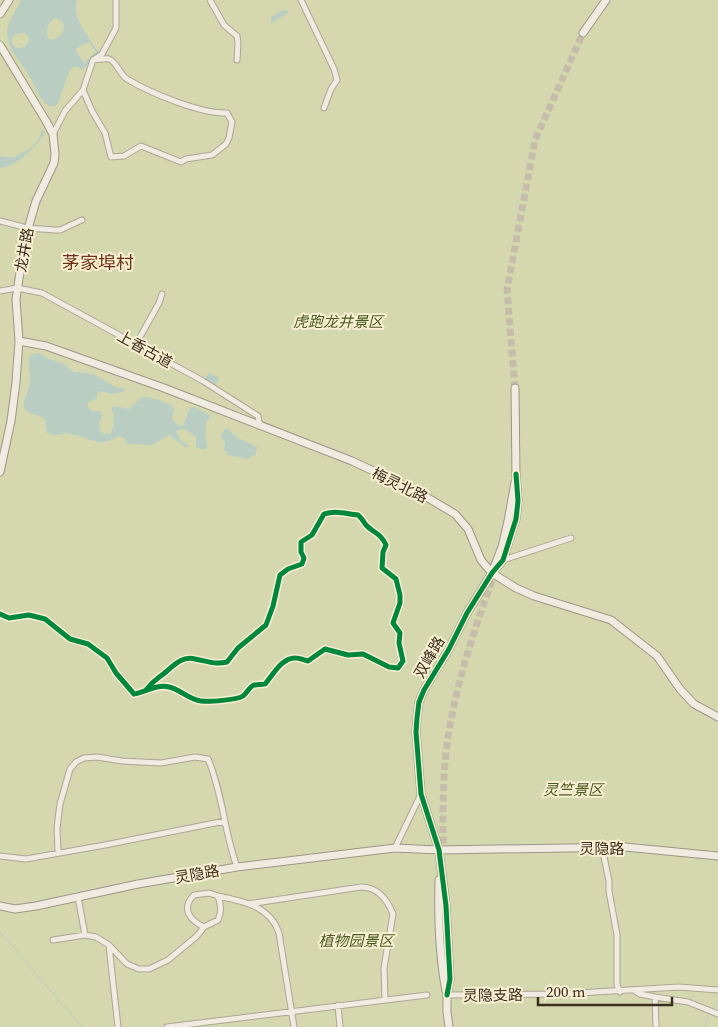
<svg xmlns="http://www.w3.org/2000/svg" width="718" height="1027" viewBox="0 0 718 1027" font-family="'Source Serif 4','Noto Sans SC',serif">
<rect width="100%" height="100%" fill="#e7e1cd"/>
<path fill="#d5d8ae" d="M0,0H718V1027H0Z"/>
<path fill="#b9cdc2" fill-rule="evenodd" d="M21,0H77C71,19 90,38 99,53L82,70L75,66L70,69L59,101L55,106H49C38,98 36,88 30,77C22,62 7,50 7,32C7,22 17,10 21,0ZM55,18L63,22C65,31 62,37 52,40L48,38C45,31 48,22 55,18ZM24,33L28,36L29,40L27,45L20,48L14,47C11,41 11,39 15,34ZM89,42L96,52L84,63L75,49Z
M283,10L288,11V13L271,24V17Z
M42,129L45,133C35,147 17,167 0,168V156L13,158L31,148L40,137Z
M39,353L49,359L62,363L74,372L88,373L95,375L117,388H124L125,391L113,394L99,391L97,393V398L88,403L87,406C91,411 94,412 101,411L102,415L99,424L100,431L105,434H110L113,429L114,414L112,412V407L115,406L129,409L142,397C151,397 169,402 174,408L172,419L179,426H183L190,408L194,407L210,415L209,419L206,422C205,431 206,439 207,448L204,450L196,447V437L185,429L178,430L176,432L180,439L189,447H185L169,435L152,445L127,444L124,438L119,436C116,438 112,440 108,441C96,445 82,435 70,434C59,432 60,437 47,433C46,429 46,423 45,420C42,414 29,416 24,408C23,396 28,394 30,383C31,375 28,366 29,358L33,354Z
M209,373L219,378L215,387L204,380Z
M227,428L236,437L257,447L256,454L248,459L228,455L224,450L225,443L221,436L224,430Z"/>
<g fill="none" stroke-linecap="round" stroke-linejoin="round">
<path stroke="#b9cdc2" stroke-width="1" d="M0,932L82,1027
M711,1010L718,1001
M704,1027L709,1014"/>
<path stroke="#c5bdaa" stroke-width="7" stroke-dasharray="7 3.5" stroke-linecap="butt" d="M515,388L507,290L535,140L583,33
M443,854C443,813 442,772 449,731C458,676 477,622 496,569"/>
<g stroke="#aca596" stroke-width="7">
<path id="street" d="M210,0L224,25L237,36L238,43L237,60
M301,0L334,69L337,80L331,89L324,108
M83,90L92,111L105,133L111,157L124,156L141,146L181,162L186,159L212,155L226,144L229,138L232,122L227,113C201,114 150,93 127,79C120,75 117,62 109,59C105,58 98,60 93,60
M53,134L65,111L83,90L93,60L102,54L116,28V0
M0,221L27,228L55,230H60L82,220
M0,291L17,288L42,293L203,381L258,416L260,426
M136,344L159,303L162,294
M503,560L571,538
M602,847L609,881V891L617,935V985L620,992
M395,848L421,794
M58,852L57,828L60,804L70,769L76,762L84,758L97,757L122,761L161,763L195,757L208,759C223,794 224,832 237,867
M0,856L26,859L105,845L225,821
M218,896C243,901 270,906 279,933L294,1027
M78,897L85,935
M248,904L361,887C378,887 387,899 393,914L384,968L385,1000
M53,940L85,935L96,937L109,945L127,964L139,969H149L168,960L197,936L204,927L218,920C222,912 221,904 218,896L209,893L194,895C180,909 191,921 204,927
M109,946L118,1027
M635,991L640,994L655,997L656,1027
M447,995L561,994L679,987L718,990
M655,997L688,1002L718,1014
M338,1005L340,1027
M167,1027L427,995"/>
</g>
<g stroke="#9c9586" stroke-width="9">
<path id="secondary" d="M0,14L9,0
M583,33L606,0
M0,45L46,121L53,134L55,154L54,163L36,201L25,239L16,299L19,341L16,382L11,421L0,472
M19,341L46,346L164,388L352,461L418,492L455,514L468,529L481,560L492,573L516,588L534,596L611,620L657,656L680,689L694,704L718,717
M515,388L516,476
M493,570L502,547L508,521L515,482
M439,880C438,917 439,955 446,991
M0,906L15,909L36,906L138,884L237,867L395,848L439,850L625,847L718,856
M447,993V1012L449,1027
M447,995L450,979L446,906L439,850L421,794L416,732L417,718L419,702L424,690L449,649L467,613L492,573L503,560L516,519L518,501L516,474"/>
</g>
<use href="#street" stroke="#efebe0" stroke-width="5"/>
<use href="#secondary" stroke="#efebe0" stroke-width="7"/>
<g stroke="#f9f0d3" stroke-width="8">
<path id="cycleway" d="M0,614L9,618L29,615L45,619L70,639L88,644L107,658L116,673L134,694C145,692 157,684 169,687C180,689 189,700 201,701C208,702 237,700 243,696C247,693 249,687 254,685C258,684 262,685 265,684C273,675 282,657 296,658C300,658 303,660 308,661L325,649L348,655L363,654L389,667L398,668L403,661L399,643L400,633L393,623L400,603V595L396,579L382,568L383,552L386,545C380,532 373,533 366,525C363,521 362,518 358,515C346,514 336,510 324,514L312,535L301,542V552L304,558L302,564L288,569L280,575L273,606L266,625L238,648L227,662C215,665 206,661 195,659C183,656 175,664 167,671C158,679 154,679 146,690
M447,995L450,979L446,906L439,850L421,794L416,732L417,718L419,702L424,690L449,649L467,613L492,573L503,560L516,519L518,501L516,474"/>
</g>
<use href="#cycleway" stroke="#00873e" stroke-width="5"/>
</g>
<g text-anchor="middle" dominant-baseline="central" stroke-width="4" stroke-linejoin="round" paint-order="stroke">
<g font-size="15" fill="#3c2e1d" stroke="#f9f0d3">
<text transform="translate(24 250) rotate(-80)">龙井路</text>
<text transform="translate(145 349) rotate(29)">上香古道</text>
<text transform="translate(400 485) rotate(26)">梅灵北路</text>
<text transform="translate(429 657) rotate(-60)">双峰路</text>
<text x="602" y="848">灵隐路</text>
<text transform="translate(197 874) rotate(-10)">灵隐路</text>
<text transform="translate(493 995) rotate(-1)">灵隐支路</text>
</g>
<g font-size="15" font-style="italic" fill="#495b21" stroke="#f9f0d3">
<text x="338" y="321">虎跑龙井景区</text>
<text x="573" y="789">灵竺景区</text>
<text x="356" y="940">植物园景区</text>
</g>
<g font-size="18" fill="#6d3018" stroke="#f9f0d3">
<text x="98" y="262">茅家埠村</text>
</g>
</g>
<path d="M538 997v8h134v-8" fill="none" stroke="#3c2e1d" stroke-width="2.5"/>
<text x="546" y="997" font-size="15" fill="#3c2e1d" stroke="#f9f0d3" stroke-width="4" paint-order="stroke">200 m</text>
</svg>
